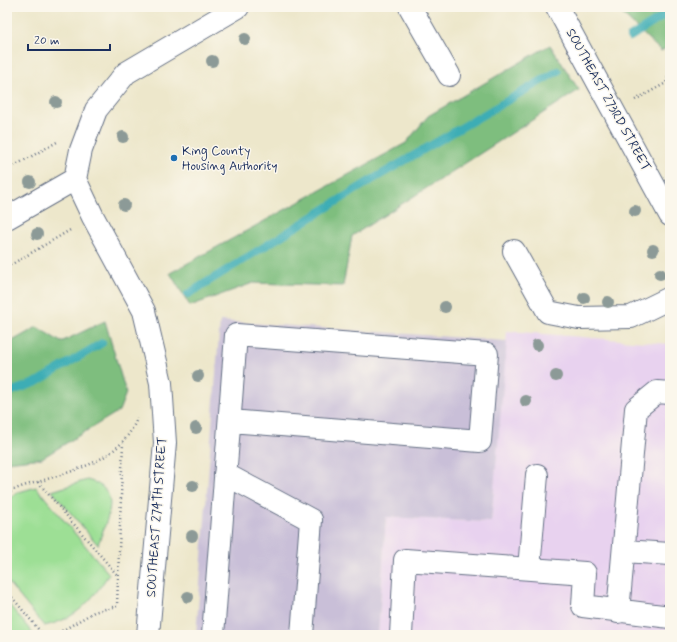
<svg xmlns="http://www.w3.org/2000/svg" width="677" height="642" viewBox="0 0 677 642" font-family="Mynerve,sans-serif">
<rect width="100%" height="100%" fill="#fbf7ec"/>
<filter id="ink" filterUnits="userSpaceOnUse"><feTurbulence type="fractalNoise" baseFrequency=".025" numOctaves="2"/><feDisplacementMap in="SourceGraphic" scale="8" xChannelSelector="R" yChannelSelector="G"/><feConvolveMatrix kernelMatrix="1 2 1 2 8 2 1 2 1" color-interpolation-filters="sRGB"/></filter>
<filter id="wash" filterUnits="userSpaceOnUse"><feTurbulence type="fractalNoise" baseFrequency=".012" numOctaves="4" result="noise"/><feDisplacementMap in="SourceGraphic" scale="16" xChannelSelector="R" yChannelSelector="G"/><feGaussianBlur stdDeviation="0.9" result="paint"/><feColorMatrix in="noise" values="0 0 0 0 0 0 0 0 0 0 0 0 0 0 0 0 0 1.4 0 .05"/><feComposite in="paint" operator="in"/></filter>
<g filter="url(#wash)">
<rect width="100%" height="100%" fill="#ede7cb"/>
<path fill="#e8d2ef" d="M507,331L670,344V635H378L386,517L491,522Z"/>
<path fill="#c9bfd8" d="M220,321L507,341L491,522L386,517L378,635H196Z"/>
<path fill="#9ddf95" stroke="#5c877a" d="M87,480C125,490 106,519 98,545L52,491Z
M36,487L109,574C91,601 77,619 44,626L7,581V500L19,492Z
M7,602L34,635H7Z"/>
<path fill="#7ebe7e" stroke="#4c766e" d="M624,7H670V46L661,51L618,10Z
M550,45L579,90L352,236L343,286L253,283L190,306L170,273L406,143L428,116Z
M105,321L126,393L119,411L42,458L7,462V344L37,327L61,342Z"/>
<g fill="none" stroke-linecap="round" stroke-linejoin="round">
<path stroke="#3cadb5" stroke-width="8" d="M630,37L670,12
M188,294L370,181L558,71
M7,393L35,383L102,343"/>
</g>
</g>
<g filter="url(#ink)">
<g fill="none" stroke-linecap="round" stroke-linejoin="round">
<g stroke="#646f84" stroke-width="24">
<path id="minor" d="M410,7L449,75
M557,7L670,215
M75,179L93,217L144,311L161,383L165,443L148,635
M75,179L81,150L96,110L126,73L238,7
M7,218L75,179
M514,251L548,312L579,318L631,317L670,298
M225,474L311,520L302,635
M624,551L670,554
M529,569L537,475
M618,612L636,409L657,392L670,393
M213,635L236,335L487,354L480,441L230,421
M401,635L405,560L585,573L583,606L670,617"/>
</g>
<path stroke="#646f84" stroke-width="2.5" stroke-dasharray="1 3" stroke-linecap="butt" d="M635,100L666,83L670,70
M7,170L57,142
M7,267L72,229
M38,482L118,576
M7,494C17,487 30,484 41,481C79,469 122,459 137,418
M7,591L43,635
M55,635L94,612L117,606L123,443"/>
<use href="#minor" stroke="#fff" stroke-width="22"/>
</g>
<g fill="#8c9a97">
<circle cx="245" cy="39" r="6"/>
<circle cx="212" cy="61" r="6"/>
<circle cx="56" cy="102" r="6"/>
<circle cx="123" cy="137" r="6"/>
<circle cx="30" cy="182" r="6"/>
<circle cx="124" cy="205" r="6"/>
<circle cx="635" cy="211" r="6"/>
<circle cx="37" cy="234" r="6"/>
<circle cx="653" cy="250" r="6"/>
<circle cx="660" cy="274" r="6"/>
<circle cx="584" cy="298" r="6"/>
<circle cx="608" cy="302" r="6"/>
<circle cx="445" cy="307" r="6"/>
<circle cx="537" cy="345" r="6"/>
<circle cx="198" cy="376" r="6"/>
<circle cx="556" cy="376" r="6"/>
<circle cx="526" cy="401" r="6"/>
<circle cx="196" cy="428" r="6"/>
<circle cx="193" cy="486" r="6"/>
<circle cx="192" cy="536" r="6"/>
<circle cx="188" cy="597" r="6"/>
</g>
</g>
<circle fill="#1f6fb2" stroke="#fbf7ec" stroke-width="1.5" cx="174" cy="158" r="4"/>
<g text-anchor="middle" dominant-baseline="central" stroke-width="3" stroke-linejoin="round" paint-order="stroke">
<g font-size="13" fill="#1b2f5e" stroke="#fbf7ec">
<text transform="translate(608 100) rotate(61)">SOUTHEAST 273RD STREET</text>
<text transform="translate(157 517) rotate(-86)">SOUTHEAST 274TH STREET</text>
</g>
<g font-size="13" fill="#1b2f5e" stroke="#fbf7ec" text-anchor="start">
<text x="182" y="151">King County<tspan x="182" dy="15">Housing Authority</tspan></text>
</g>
</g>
<rect width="677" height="642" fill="none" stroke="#fbf7ec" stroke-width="24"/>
<path d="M28 44v6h82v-6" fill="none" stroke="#1b2f5e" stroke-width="2"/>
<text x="34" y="44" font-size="12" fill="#1b2f5e" stroke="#fbf7ec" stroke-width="3" paint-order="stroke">20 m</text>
</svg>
